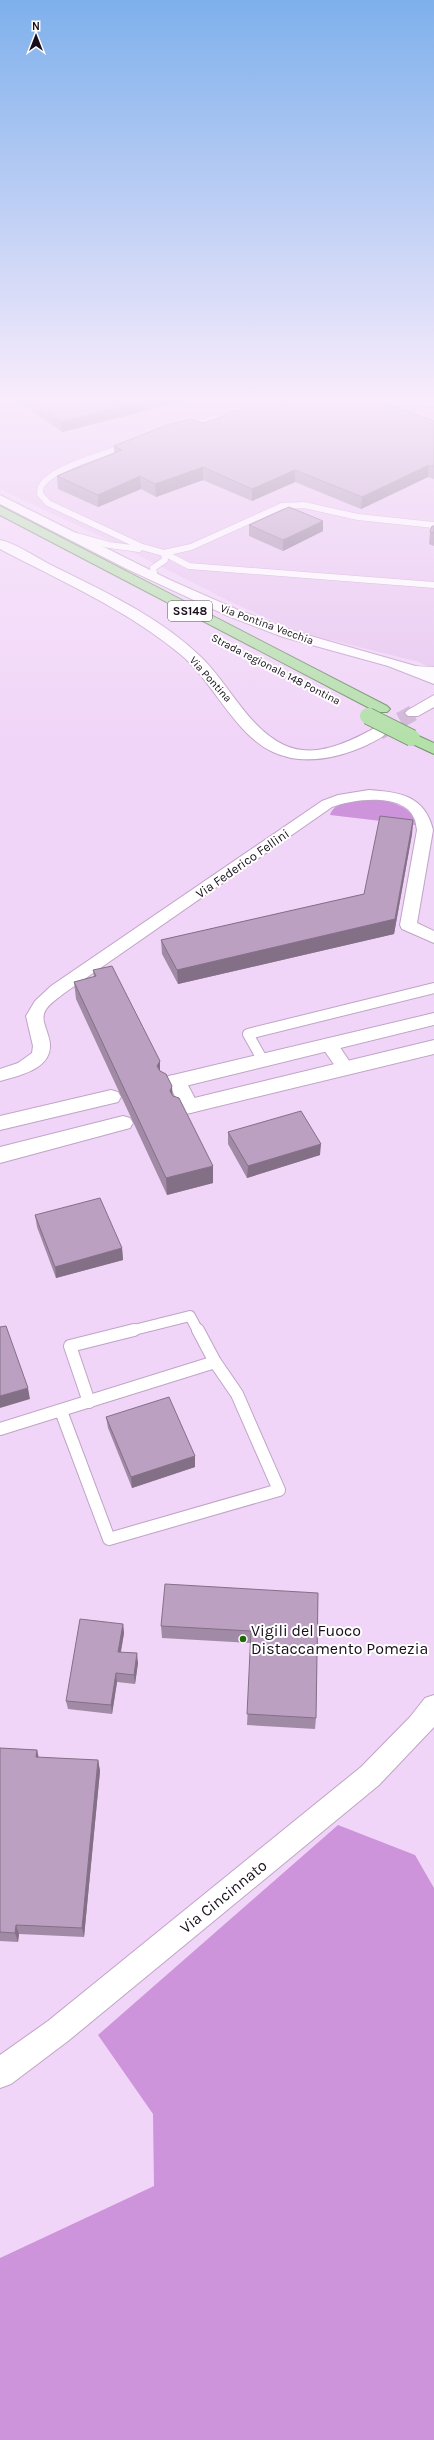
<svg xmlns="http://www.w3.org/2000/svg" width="434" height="2440" viewBox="0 0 434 2440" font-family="Karla,sans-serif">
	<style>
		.built { fill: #e8c7f0 }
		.green { fill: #ce94db }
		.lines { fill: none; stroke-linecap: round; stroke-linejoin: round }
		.tertiary-tunnel { stroke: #d0b7d7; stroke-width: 16; stroke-dasharray: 16 8; stroke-linecap: butt }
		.service-far3-casing { stroke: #bfa4c6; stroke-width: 7 }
		.service-far2-casing { stroke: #bfa4c6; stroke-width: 9 }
		.service-far1-casing { stroke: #bfa4c6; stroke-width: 12 }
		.service-casing { stroke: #bfa4c6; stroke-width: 14 }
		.minor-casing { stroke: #bfa4c6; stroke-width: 2 }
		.tertiary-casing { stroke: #bfa4c6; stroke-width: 2 }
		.trunk-casing { stroke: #71916a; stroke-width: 2 }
		.service-far3 { stroke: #fff; stroke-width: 6 }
		.service-far2 { stroke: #fff; stroke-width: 8 }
		.service-far1 { stroke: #fff; stroke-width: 10 }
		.service { stroke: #fff; stroke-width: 12 }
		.minor { fill: #fff; fill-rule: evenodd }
		.tertiary { fill: #fff; fill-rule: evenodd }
		.trunk { fill: #b4e0aa; fill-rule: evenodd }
		.trunk-bridge-casing { stroke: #71916a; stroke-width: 18; stroke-linecap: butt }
		.trunk-bridge { stroke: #b4e0aa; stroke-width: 16 }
		.wall { fill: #a18aa6 }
		.shaded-wall { fill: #837087 }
		.building { fill: #bba0c1; stroke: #837087 }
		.poi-dot { fill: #1f6905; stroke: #fff; stroke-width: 1.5 }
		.labels { text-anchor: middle; stroke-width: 4; stroke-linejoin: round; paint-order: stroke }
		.far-street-label { font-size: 11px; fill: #170e1a; stroke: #fff }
		.shield { fill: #fff; stroke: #5d565f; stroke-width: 1 }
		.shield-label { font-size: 12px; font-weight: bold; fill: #170e1a }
		.street-label { font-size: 13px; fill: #170e1a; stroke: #fff }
		.near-poi-label { font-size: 16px; fill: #170e1a; stroke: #fff; text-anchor: start }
		.near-street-label { font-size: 16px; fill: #170e1a; stroke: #fff }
	</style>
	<rect width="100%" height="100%" fill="#f1d5f8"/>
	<polygon class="built" points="0,398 434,398 434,670 419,662 295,631 231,602 110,541 0,489"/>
	<g class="green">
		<path d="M381,800C395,803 414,808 415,825L330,815C335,798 367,799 381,800Z"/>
		<polygon points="338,1825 415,1855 434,1888 434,2440 0,2440 0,2258 154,2186 153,2114 98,2035"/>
	</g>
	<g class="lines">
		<polyline class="tertiary-tunnel" points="379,732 413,713"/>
		<defs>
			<g id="service-far3">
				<polyline points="350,398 434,403"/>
				<polyline points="189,426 224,417"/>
				<path d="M126,446C107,453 52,468 42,485C40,487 40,492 40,494L48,503L142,547L164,553L189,566L434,585"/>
				<polyline points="76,536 109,545 139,549"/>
				<polyline points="164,553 191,547 282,506 304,505 358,517 434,525"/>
				<polyline points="155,578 153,568 165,560 164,553"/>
			</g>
			<polyline id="service-far2" points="415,670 434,671"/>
			<g id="service-far1">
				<polyline points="262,1059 248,1034 434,988"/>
				<polyline points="130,1331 190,1316 198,1331"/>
			</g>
			<g id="service">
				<polyline points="198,1330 215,1362"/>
				<polyline points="89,1402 70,1346 134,1330"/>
				<polyline points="0,1429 215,1362 237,1394 279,1490 109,1539 61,1411"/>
			</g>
			<g id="minor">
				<path d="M369,790C400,792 425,796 433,830L417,923L434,931V943L402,929L400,925L417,830C416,826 416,821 414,818C403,792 353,799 332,807L63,994C57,999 49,1004 45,1011C41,1020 46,1027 48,1035C59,1067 23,1075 0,1081V1069L18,1063L32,1053L33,1046L26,1016L35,1001L51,986L322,801L338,795Z"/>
				<polygon points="329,1038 335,1040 354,1068 351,1072 345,1074 339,1072 320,1044 323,1040"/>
				<polygon points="176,1075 183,1076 199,1106 197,1111 190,1113 183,1111 167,1081 169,1076"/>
				<polygon points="434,1695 434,1727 379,1785 68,2041 11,2084 0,2088 0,2055 48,2021 361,1767 410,1717 425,1698"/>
			</g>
			<g id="tertiary">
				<polygon points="0,495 170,580 238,610 293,631 419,667 434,674 434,684 388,666 283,637 228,616 127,569 0,504"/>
				<path d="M0,540C17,544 34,556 49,564C101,590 159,616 201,657C229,684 248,728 284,745C314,759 347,743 373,729L379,727L387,732C383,738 374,741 367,745C338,758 303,766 273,752C235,735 213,681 180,654C127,610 61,581 0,549Z"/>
				<polygon points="434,695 434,707 418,716 408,716 405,713 408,710"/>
				<polygon points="434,1013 434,1025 169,1090 162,1088 159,1083 162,1078 169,1076"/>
				<polygon points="434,1040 434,1054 182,1115 175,1113 172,1108 175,1103 182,1101"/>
				<polygon points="111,1090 118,1092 121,1097 118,1102 0,1130 0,1116"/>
				<polygon points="123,1116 130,1118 133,1123 130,1128 0,1163 0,1147"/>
			</g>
			<g id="trunk">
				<polygon points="0,506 387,706 390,709 387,712 377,712 0,515"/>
				<polygon points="412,733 434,743 434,754 406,741 404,738"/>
			</g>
		</defs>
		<use href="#service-far3" class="service-far3-casing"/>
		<use href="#service-far2" class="service-far2-casing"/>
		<use href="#service-far1" class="service-far1-casing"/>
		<use href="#service" class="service-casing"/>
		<use href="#minor" class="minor-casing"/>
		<use href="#tertiary" class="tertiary-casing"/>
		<use href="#trunk" class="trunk-casing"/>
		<use href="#service-far3" class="service-far3"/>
		<use href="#service-far2" class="service-far2"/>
		<use href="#service-far1" class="service-far1"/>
		<use href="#service" class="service"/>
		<use href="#minor" class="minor"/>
		<use href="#tertiary" class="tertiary"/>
		<use href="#trunk" class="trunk"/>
		<defs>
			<polyline id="trunk-bridge" points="368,716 412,738"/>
		</defs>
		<use href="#trunk-bridge" class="trunk-bridge-casing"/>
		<use href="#trunk-bridge" class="trunk-bridge"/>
	</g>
	<g class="wall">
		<polygon points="13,398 195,398 62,432"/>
		<polygon points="276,398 434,421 434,479 428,477 361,509 295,482 252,501 203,480 156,497 141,489 98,507 58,489 57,476 114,453 114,446 203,423 279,402 276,401"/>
		<polygon points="323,521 323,531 283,551 249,536 249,525"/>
		<polygon points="434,526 434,546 429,544 430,532"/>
		<polygon points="413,820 412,834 394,934 178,984 162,954 161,940 364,894"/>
		<polygon points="93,970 160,1061 160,1071 173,1096 213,1183 167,1195 76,999 74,982 94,977"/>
		<polygon points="228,1132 320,1155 247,1178 228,1144"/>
		<polygon points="35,1215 122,1248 123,1260 56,1278 37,1227"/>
		<polygon points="106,1417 195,1456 195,1467 132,1488 108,1428"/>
		<polygon points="318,1593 316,1718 315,1729 247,1725 251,1643 162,1638 161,1626"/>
		<polygon points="123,1624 124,1633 121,1652 138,1663 135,1684 117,1682 112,1714 68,1709 66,1701"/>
		<polygon points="0,1748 37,1750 39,1758 98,1760 100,1771 84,1937 19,1934 18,1942 0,1941"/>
	</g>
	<g class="shaded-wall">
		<polygon points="156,398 195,398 62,432 61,422"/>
		<polygon points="302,398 316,398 279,405 279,402"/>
		<polygon points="429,465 428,477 361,509 362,497"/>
		<polygon points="203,467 203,480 156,497 155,484"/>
		<polygon points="295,470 295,482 252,501 252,489"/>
		<polygon points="140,476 141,489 98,507 98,495"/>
		<polygon points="323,521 323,531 283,551 283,540"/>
		<polygon points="413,820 412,834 394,934 178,984 177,970 395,919"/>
		<polygon points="160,1061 160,1078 157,1066"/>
		<polygon points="172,1086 173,1103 170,1091"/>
		<polygon points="321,1144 320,1155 247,1178 248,1166"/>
		<polygon points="213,1166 213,1183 167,1195 166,1178"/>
		<polygon points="122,1248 123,1260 56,1278 55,1267"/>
		<polygon points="28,1388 30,1399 0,1408 0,1396"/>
		<polygon points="195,1456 195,1467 132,1488 131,1477"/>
		<polygon points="123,1624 124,1633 119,1661 118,1652"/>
		<polygon points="137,1653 138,1663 135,1684 134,1675"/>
		<polygon points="116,1673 117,1682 112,1714 111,1705"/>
		<polygon points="37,1750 39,1761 36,1757"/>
		<polygon points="98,1760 100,1771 84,1937 82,1928"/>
		<polygon points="16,1925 19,1934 18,1942 15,1933"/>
	</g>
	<g class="building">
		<polygon points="26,398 156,398 61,422"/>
		<polygon points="277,398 302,398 294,400 279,402 282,401"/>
		<polygon points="307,398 371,398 434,421 434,467 429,465 362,497 295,470 252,489 203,467 155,484 140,476 98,495 57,476 122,450 114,446 167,425 191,419 203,423 249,406 297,400"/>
		<polygon points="289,507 323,521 283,540 249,525"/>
		<polygon points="432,526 434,526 434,533 430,532"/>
		<polygon points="380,816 413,820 395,919 177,970 161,940 364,894"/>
		<polygon points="112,966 160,1061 157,1066 160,1071 166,1074 172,1086 170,1091 173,1096 179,1098 213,1166 166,1178 74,982 96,976 93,970"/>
		<polygon points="301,1111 321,1144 248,1166 228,1132"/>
		<polygon points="100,1198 122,1248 55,1267 35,1215"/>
		<polygon points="6,1326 28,1388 0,1396 0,1327"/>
		<polygon points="169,1397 195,1456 131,1477 106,1417"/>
		<polygon points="165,1584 318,1593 316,1718 247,1714 251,1631 161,1626"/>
		<polygon points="80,1619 123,1624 118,1652 137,1653 134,1675 116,1673 111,1705 66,1701"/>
		<polygon points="0,1748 37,1750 36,1757 98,1760 82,1928 16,1925 15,1933 0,1932"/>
	</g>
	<linearGradient id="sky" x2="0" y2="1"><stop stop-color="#7eb0ec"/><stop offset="0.54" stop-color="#f9ecfc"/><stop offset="1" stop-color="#f9ecfc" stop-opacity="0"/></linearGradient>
	<rect width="434" height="739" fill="url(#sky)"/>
	<circle class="poi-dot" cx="243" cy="1639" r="4"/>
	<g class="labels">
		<g class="far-street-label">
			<text transform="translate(267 624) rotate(20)" y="4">Via Pontina Vecchia</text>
			<text transform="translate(276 669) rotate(27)" y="4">Strada regionale 148 Pontina</text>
			<text transform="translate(211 679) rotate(48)" y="4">Via Pontina</text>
		</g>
		<rect class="shield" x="168" y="601" width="44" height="20" rx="3"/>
		<g class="shield-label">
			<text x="190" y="615">SS148</text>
		</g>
		<g class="street-label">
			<text transform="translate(242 863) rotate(-35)" y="5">Via Federico Fellini</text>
		</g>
		<g class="near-poi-label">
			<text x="251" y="1636">Vigili del Fuoco<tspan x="251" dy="18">Distaccamento Pomezia</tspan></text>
		</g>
		<g class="near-street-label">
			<text transform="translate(223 1896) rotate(-39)" y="6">Via Cincinnato</text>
		</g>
	</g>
	<g transform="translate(36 36)" stroke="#ffffff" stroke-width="3" paint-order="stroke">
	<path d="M0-3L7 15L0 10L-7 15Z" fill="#170e1a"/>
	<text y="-6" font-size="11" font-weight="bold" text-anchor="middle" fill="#170e1a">N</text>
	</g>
</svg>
